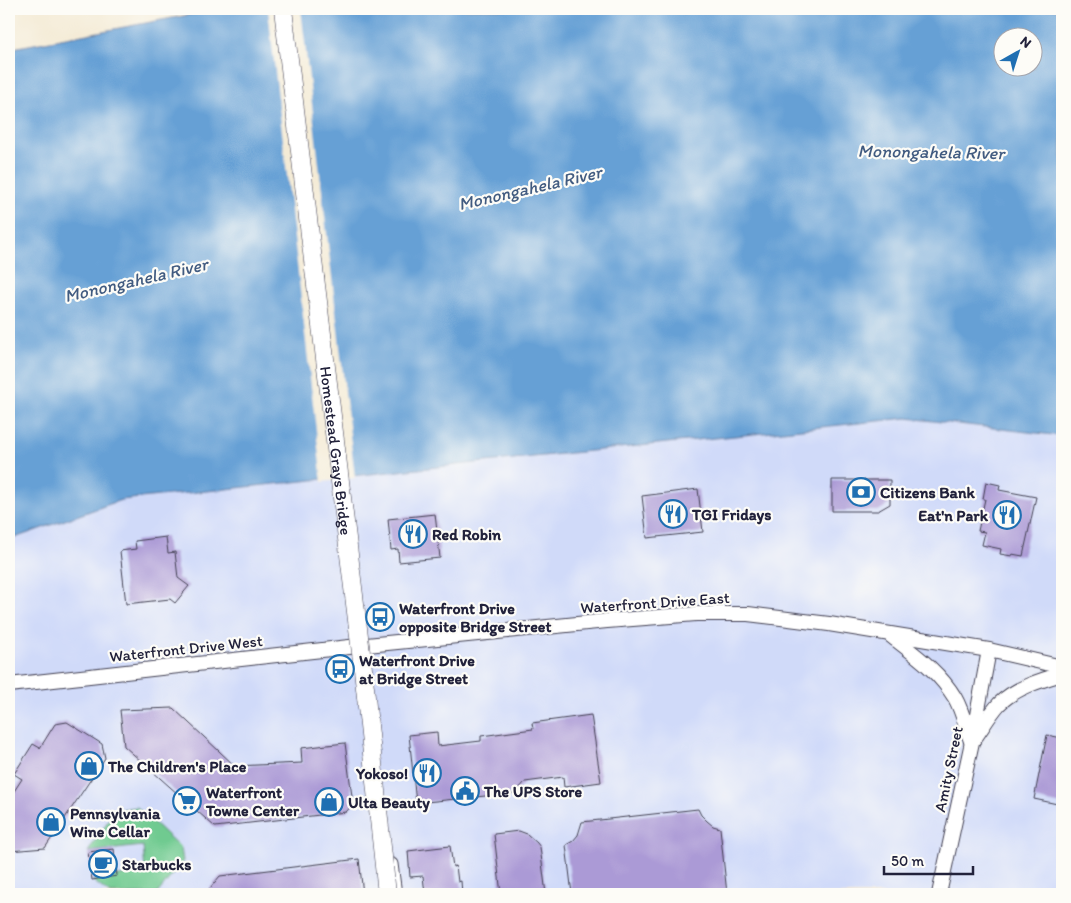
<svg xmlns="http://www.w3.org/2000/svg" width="1071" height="903" viewBox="0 0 1071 903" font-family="Itim,sans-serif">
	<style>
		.built { fill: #d0daf9 }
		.green { fill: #70ca90; stroke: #497666 }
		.water { fill: #66a0d5; stroke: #446188; fill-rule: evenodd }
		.pier { fill: #f4ebd6 }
		.building { fill: #ab9ad6 }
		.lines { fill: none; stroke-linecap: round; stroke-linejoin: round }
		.minor-casing { stroke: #424052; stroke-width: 13 }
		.tertiary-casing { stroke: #424052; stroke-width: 16 }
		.primary-casing { stroke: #424052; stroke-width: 19 }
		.minor { stroke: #fff; stroke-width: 11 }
		.tertiary { stroke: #fff; stroke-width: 14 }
		.primary { stroke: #fff; stroke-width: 18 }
		.primary-bridge-casing { stroke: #424052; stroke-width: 19; stroke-linecap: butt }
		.primary-bridge { stroke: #fff; stroke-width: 18 }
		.labels { text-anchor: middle; stroke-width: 4.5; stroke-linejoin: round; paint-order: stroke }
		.street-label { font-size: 16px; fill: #22223b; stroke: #fdfcf7 }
		.poi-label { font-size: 16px; font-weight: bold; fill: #22223b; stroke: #fdfcf7; text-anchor: start }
		.water-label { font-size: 18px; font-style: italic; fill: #415b80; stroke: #fdfcf7 }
	</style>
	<rect width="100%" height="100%" fill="#fdfcf7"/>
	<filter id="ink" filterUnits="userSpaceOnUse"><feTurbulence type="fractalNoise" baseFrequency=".02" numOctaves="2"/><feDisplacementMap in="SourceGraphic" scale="10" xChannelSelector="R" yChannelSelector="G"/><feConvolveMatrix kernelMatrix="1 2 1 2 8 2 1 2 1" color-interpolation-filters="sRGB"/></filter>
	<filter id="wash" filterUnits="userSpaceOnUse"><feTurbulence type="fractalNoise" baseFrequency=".0096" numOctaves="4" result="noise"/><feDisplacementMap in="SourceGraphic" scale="20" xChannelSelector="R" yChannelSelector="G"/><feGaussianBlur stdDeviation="1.12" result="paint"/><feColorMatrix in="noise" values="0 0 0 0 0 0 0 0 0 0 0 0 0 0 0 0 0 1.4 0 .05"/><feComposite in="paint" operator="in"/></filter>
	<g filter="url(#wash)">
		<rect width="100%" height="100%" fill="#f4ebd6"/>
		<polygon class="built" points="907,418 1062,436 1062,894 9,894 9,540 121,500"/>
		<polygon class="green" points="137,807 181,848 183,861 157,894 110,894 92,880 145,872 143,846 88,852 115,810"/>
		<path class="water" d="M220,9H1062V436L907,418L121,500L9,540V50L18,47ZM1004,38H1034V68H1004Z"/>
		<polygon class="pier" points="268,9 301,9 355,478 322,482"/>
		<g id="blocks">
			<g class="building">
				<polygon points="832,480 890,480 890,504 878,511 832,511"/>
				<polygon points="986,482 1000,485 999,490 1036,497 1023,556 1012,554 1012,556 1000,554 1001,549 982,545 985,532 978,531 985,499 983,499"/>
				<polygon points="698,489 703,532 647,538 642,496"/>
				<polygon points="435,514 440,558 399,562 398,549 391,550 388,519"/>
				<polygon points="166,537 168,553 175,552 178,578 189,586 175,603 170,599 126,604 120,551 136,549 135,541"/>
				<polygon points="173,708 235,766 302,763 301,748 345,743 353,804 346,812 215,827 124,746 120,710"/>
				<polygon points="591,715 601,782 564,787 563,777 525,782 515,793 416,803 409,735 437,732 438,746 481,741 481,736 533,729 532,723"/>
				<polygon points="67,722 102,744 105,758 45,848 9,851 9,799 22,779 14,774 33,744 40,748 55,724"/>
				<polygon points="1047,735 1062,738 1062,805 1034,799"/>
				<polygon points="698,809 701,815 707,821 713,826 720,828 727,894 572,894 566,845 573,841 578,835 582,822"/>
				<polygon points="519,831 527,834 537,843 540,847 546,894 501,894 494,834"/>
				<polygon points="450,846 453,867 456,866 458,882 461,881 462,894 425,894 423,876 410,877 408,851"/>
				<polygon points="114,849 117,876 92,880 88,852"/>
				<polygon points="359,859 363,894 205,894 220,876"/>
			</g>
		</g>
	</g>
	<g filter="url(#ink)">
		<use href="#blocks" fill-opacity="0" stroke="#424052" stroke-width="1"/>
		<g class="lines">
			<defs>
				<polyline id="minor" points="392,864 396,894"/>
				<g id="tertiary">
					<path d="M891,636C914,654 939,671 955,698C962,710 966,727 971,741"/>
					<polyline points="9,685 367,645 607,621 696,614 748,614 829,624 989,650 1062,667"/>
					<path d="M974,739C982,728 990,714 999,704C1015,688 1041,680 1062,674"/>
					<polyline points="939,894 972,742 989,650"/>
				</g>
				<polyline id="primary" points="283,9 315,277"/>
			</defs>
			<use href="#minor" class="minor-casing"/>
			<use href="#tertiary" class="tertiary-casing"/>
			<use href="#primary" class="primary-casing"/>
			<use href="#minor" class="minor"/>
			<use href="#tertiary" class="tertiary"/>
			<use href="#primary" class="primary"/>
			<defs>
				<g id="primary-bridge">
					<path id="s1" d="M315,277L363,669L387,894"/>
				</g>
			</defs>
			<use href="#primary-bridge" class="primary-bridge-casing"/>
			<use href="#primary-bridge" class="primary-bridge"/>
		</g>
	</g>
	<defs>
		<symbol id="bank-ring" viewBox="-11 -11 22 22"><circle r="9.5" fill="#fdfcf7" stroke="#1f6fb2" stroke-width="1.5"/><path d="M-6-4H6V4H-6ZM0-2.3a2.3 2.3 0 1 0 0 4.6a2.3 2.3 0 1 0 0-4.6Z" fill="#1f6fb2"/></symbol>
		<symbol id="restaurant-ring" viewBox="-11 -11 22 22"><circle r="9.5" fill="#fdfcf7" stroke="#1f6fb2" stroke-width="1.5"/><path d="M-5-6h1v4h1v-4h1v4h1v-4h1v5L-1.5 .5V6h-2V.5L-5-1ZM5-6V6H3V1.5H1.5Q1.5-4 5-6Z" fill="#1f6fb2"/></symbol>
		<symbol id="bus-ring" viewBox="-11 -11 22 22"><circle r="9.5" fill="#fdfcf7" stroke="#1f6fb2" stroke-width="1.5"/><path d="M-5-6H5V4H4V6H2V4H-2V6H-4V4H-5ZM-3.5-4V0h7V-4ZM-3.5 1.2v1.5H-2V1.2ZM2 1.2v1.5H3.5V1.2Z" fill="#1f6fb2"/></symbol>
		<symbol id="shop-ring" viewBox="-11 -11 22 22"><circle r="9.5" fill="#fdfcf7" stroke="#1f6fb2" stroke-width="1.5"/><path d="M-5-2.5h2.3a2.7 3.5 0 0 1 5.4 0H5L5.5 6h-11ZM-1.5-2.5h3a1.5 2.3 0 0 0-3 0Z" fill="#1f6fb2"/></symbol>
		<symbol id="civic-ring" viewBox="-11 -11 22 22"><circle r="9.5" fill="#fdfcf7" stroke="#1f6fb2" stroke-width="1.5"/><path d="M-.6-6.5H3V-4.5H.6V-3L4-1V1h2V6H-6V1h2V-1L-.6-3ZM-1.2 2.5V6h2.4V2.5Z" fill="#1f6fb2"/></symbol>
		<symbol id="supermarket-ring" viewBox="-11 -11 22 22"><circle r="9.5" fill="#fdfcf7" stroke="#1f6fb2" stroke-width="1.5"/><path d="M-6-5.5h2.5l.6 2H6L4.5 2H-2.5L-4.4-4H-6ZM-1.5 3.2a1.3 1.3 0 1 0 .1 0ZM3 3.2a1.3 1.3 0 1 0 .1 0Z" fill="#1f6fb2"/></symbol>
		<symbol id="cafe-ring" viewBox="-11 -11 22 22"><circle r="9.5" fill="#fdfcf7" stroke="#1f6fb2" stroke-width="1.5"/><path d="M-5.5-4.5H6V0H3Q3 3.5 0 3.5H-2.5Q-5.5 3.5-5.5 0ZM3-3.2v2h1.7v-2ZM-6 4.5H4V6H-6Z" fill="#1f6fb2"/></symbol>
	</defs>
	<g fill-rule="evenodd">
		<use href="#bank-ring" x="845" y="476" width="32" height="32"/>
		<use href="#restaurant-ring" x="657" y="498" width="32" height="32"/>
		<use href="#restaurant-ring" x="991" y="499" width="32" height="32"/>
		<use href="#restaurant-ring" x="397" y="518" width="32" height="32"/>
		<use href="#bus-ring" x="364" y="601" width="32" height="32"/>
		<use href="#bus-ring" x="324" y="653" width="32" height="32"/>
		<use href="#shop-ring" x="73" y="750" width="32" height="32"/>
		<use href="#restaurant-ring" x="411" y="757" width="32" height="32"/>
		<use href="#civic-ring" x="449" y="775" width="32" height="32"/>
		<use href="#supermarket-ring" x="171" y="785" width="32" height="32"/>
		<use href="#shop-ring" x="313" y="786" width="32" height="32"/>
		<use href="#shop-ring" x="35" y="806" width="32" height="32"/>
		<use href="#cafe-ring" x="87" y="848" width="32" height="32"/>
	</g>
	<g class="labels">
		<g class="street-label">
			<text dy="6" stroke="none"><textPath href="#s1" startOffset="175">Homestead Grays Bridge</textPath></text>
			<text transform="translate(655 602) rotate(-4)" y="6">Waterfront Drive East</text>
			<text transform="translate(186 648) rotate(-6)" y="6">Waterfront Drive West</text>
			<text transform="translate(948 769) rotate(-78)" y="6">Amity Street</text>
		</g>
		<g class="poi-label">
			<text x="880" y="498">Citizens Bank</text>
			<text x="692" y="520">TGI Fridays</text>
			<text x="988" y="521" text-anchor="end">Eat'n Park</text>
			<text x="432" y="540">Red Robin</text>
			<text x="399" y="614">Waterfront Drive<tspan x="399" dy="18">opposite Bridge Street</tspan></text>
			<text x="359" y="666">Waterfront Drive<tspan x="359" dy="18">at Bridge Street</tspan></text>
			<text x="108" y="772">The Children's Place</text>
			<text x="408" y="779" text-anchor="end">Yokoso!</text>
			<text x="484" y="797">The UPS Store</text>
			<text x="206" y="798">Waterfront<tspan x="206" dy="18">Towne Center</tspan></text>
			<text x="348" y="808">Ulta Beauty</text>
			<text x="70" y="819">Pennsylvania<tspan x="70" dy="18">Wine Cellar</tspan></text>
			<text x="122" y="870">Starbucks</text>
		</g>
		<g class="water-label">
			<text transform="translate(931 152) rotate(1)" y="6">Monongahela River</text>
			<text transform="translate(530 188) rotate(-13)" y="6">Monongahela River</text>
			<text transform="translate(136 280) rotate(-13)" y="6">Monongahela River</text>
		</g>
	</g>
	<rect width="1071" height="903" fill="none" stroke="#fdfcf7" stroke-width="30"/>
	<g transform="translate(1018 52) rotate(39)"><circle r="24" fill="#fdfcf7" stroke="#a5a5ac"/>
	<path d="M0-4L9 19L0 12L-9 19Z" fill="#1f6fb2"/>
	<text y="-8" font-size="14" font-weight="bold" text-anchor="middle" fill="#22223b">N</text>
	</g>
	<path d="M884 866v8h89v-8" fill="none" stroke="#22223b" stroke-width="2.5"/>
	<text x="891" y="866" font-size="15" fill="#22223b" stroke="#fdfcf7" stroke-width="4" paint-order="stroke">50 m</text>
</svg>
